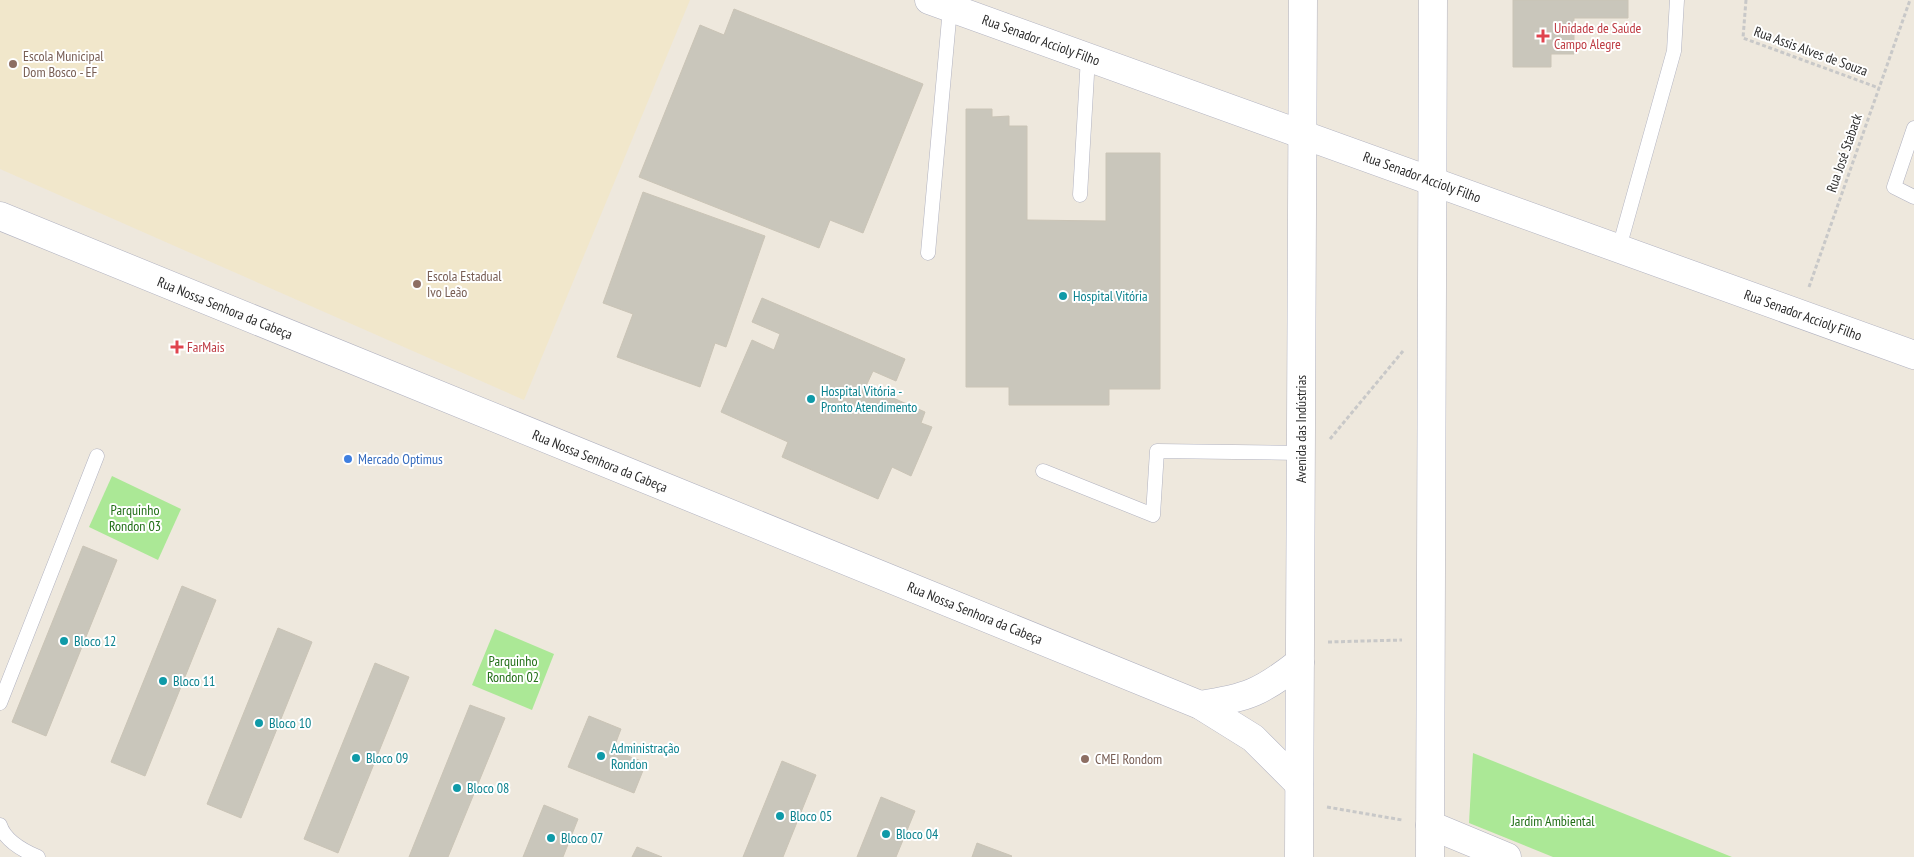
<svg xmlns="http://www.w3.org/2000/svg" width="1914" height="857" viewBox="0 0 1914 857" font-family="'PT Sans Narrow',sans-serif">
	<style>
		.education { fill: #f1e7cb }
		.green { fill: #abe896 }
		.building { fill: #c9c6bb; stroke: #cac4b6 }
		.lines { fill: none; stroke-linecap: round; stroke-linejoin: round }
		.lane-casing { stroke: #b1b2c0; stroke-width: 15 }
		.street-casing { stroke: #b1b2c0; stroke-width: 29 }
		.secondary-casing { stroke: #b1b2c0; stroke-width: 29 }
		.path { stroke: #c8c8c8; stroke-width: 3; stroke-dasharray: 4 2.5; stroke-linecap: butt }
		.lane { stroke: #fff; stroke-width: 14 }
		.street { stroke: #fff; stroke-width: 28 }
		.secondary { stroke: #fff; stroke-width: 28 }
		.health-dot { fill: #e0444e; stroke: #fff; stroke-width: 2 }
		.education-dot { fill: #8d6e63; stroke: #fff; stroke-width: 2 }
		.culture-dot { fill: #0f9aa8; stroke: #fff; stroke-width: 2 }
		.shop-dot { fill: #3f7fe0; stroke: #fff; stroke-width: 2 }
		.labels { text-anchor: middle; stroke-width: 4; stroke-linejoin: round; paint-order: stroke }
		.health-label { font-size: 14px; fill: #be3a42; stroke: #fff; text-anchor: start }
		.street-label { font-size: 14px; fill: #2b2b2b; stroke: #fff }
		.education-label { font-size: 14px; fill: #785e54; stroke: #fff; text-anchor: start }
		.culture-label { font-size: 14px; fill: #0d838f; stroke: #fff; text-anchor: start }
		.shop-label { font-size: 14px; fill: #366cbe; stroke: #fff; text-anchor: start }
		.park-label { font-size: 14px; fill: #216e16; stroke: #fff }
	</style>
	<rect width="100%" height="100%" fill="#eee8dd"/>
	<polygon class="education" points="0,0 690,0 524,400 0,169"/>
	<g class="green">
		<polygon points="112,476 181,509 158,560 89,527"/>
		<polygon points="495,629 554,654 532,710 472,685"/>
		<polygon points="1473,753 1732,857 1553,857 1469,823"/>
	</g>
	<g class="building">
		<polygon points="1513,0 1628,0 1628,18 1574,18 1574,54 1551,54 1551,67 1513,67"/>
		<polygon points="734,9 923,84 863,233 830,220 819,248 639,177 700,25 724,35"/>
		<polygon points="966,109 992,109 992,117 1009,116 1009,126 1027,126 1027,220 1106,221 1106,153 1160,153 1160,389 1109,389 1109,405 1009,405 1009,387 966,387"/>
		<polygon points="643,192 765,236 726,347 715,343 700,387 617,357 633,314 603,303"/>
		<polygon points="762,298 905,359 896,381 873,371 866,386 925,412 921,423 932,427 911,476 892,467 878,499 782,457 788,442 721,412 752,340 774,350 780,334 752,322"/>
		<polygon points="83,546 117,560 46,736 12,722"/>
		<polygon points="182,586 216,600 145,776 111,762"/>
		<polygon points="278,628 312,642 241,818 207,804"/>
		<polygon points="375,663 409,677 338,853 304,839"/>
		<polygon points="470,705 505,718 448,857 409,857"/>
		<polygon points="589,716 621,729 613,750 646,763 634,793 568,767"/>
		<polygon points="782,761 816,775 783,857 743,857"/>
		<polygon points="881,797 915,811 896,857 857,857"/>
		<polygon points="544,805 578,819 563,857 523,857"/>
		<polygon points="977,843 1012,856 1011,857 972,857"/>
		<polygon points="637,847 662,857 632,857"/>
	</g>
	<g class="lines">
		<defs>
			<g id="lane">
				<polyline points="1914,128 1894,187 1914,197"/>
				<polyline points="1080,195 1088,57"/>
				<polyline points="1619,248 1674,51 1677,0"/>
				<polyline points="928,253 950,8"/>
				<polyline points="1043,471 1153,515 1157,451 1300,453"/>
				<polyline points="0,703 97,456"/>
				<path d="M0,825C5,841 24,851 38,857"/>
			</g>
			<g id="street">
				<polyline points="0,216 1200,705 1253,738 1299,784"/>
				<path d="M1200,705C1247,698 1262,692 1300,662"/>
				<polyline points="1430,825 1507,857"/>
			</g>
			<g id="secondary">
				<polyline points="929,0 1914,355"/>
				<polyline points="1299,857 1303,0"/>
				<polyline points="1430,857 1433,0"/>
			</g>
		</defs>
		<use href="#lane" class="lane-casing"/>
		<use href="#street" class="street-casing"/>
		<use href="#secondary" class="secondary-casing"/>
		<g class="path">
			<polyline points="1746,0 1743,38 1879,88"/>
			<polyline points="1809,287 1910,0"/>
			<polyline points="1330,439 1403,351"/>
			<polyline points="1328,642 1402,640"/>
			<polyline points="1327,807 1402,820"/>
		</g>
		<use href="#lane" class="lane"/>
		<use href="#street" class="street"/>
		<use href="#secondary" class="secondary"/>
	</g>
	<g class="health-dot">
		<path d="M1540.5 28.5h5v5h5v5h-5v5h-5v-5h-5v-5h5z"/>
		<path d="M174.5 339.5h5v5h5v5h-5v5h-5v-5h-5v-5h5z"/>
	</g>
	<g class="education-dot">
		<circle cx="13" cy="64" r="5"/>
		<circle cx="417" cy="284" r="5"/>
		<circle cx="1085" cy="759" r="5"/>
	</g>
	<g class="culture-dot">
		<circle cx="1063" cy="296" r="5"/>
		<circle cx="811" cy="399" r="5"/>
		<circle cx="64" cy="641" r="5"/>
		<circle cx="163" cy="681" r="5"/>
		<circle cx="259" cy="723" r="5"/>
		<circle cx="601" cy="756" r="5"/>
		<circle cx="356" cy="758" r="5"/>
		<circle cx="457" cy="788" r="5"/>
		<circle cx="780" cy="816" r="5"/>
		<circle cx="886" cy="834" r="5"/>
		<circle cx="551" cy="838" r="5"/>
	</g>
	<circle class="shop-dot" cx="348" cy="459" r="5"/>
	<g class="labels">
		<g class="health-label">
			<text x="1554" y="33">Unidade de Saúde<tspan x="1554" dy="16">Campo Alegre</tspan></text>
			<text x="187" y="352">FarMais</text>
		</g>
		<g class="street-label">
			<text transform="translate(1041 40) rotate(20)" y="5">Rua Senador Accioly Filho</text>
			<text transform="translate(1811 51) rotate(20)" y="5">Rua Assis Alves de Souza</text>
			<text transform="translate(1844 153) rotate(-71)" y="5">Rua José Staback</text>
			<text transform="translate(1422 177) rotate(20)" y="5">Rua Senador Accioly Filho</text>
			<text transform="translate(225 308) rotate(22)" y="5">Rua Nossa Senhora da Cabeça</text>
			<text transform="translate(1803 315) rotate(20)" y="5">Rua Senador Accioly Filho</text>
			<text transform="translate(1301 429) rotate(-90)" y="5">Avenida das Indústrias</text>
			<text transform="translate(600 461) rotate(22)" y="5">Rua Nossa Senhora da Cabeça</text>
			<text transform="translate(975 613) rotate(22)" y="5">Rua Nossa Senhora da Cabeça</text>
		</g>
		<g class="education-label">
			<text x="23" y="61">Escola Municipal<tspan x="23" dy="16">Dom Bosco - EF</tspan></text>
			<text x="427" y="281">Escola Estadual<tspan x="427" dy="16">Ivo Leão</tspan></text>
			<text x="1095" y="764">CMEI Rondom</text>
		</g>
		<g class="culture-label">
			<text x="1073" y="301">Hospital Vitória</text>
			<text x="821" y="396">Hospital Vitória -<tspan x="821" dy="16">Pronto Atendimento</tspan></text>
			<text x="74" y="646">Bloco 12</text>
			<text x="173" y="686">Bloco 11</text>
			<text x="269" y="728">Bloco 10</text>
			<text x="611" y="753">Administração<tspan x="611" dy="16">Rondon</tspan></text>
			<text x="366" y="763">Bloco 09</text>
			<text x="467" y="793">Bloco 08</text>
			<text x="790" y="821">Bloco 05</text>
			<text x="896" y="839">Bloco 04</text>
			<text x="561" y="843">Bloco 07</text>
		</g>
		<g class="shop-label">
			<text x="358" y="464">Mercado Optimus</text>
		</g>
		<g class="park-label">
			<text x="135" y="515">Parquinho<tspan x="135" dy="16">Rondon 03</tspan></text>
			<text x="513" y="666">Parquinho<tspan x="513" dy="16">Rondon 02</tspan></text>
			<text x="1553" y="826">Jardim Ambiental</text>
		</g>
	</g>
</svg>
